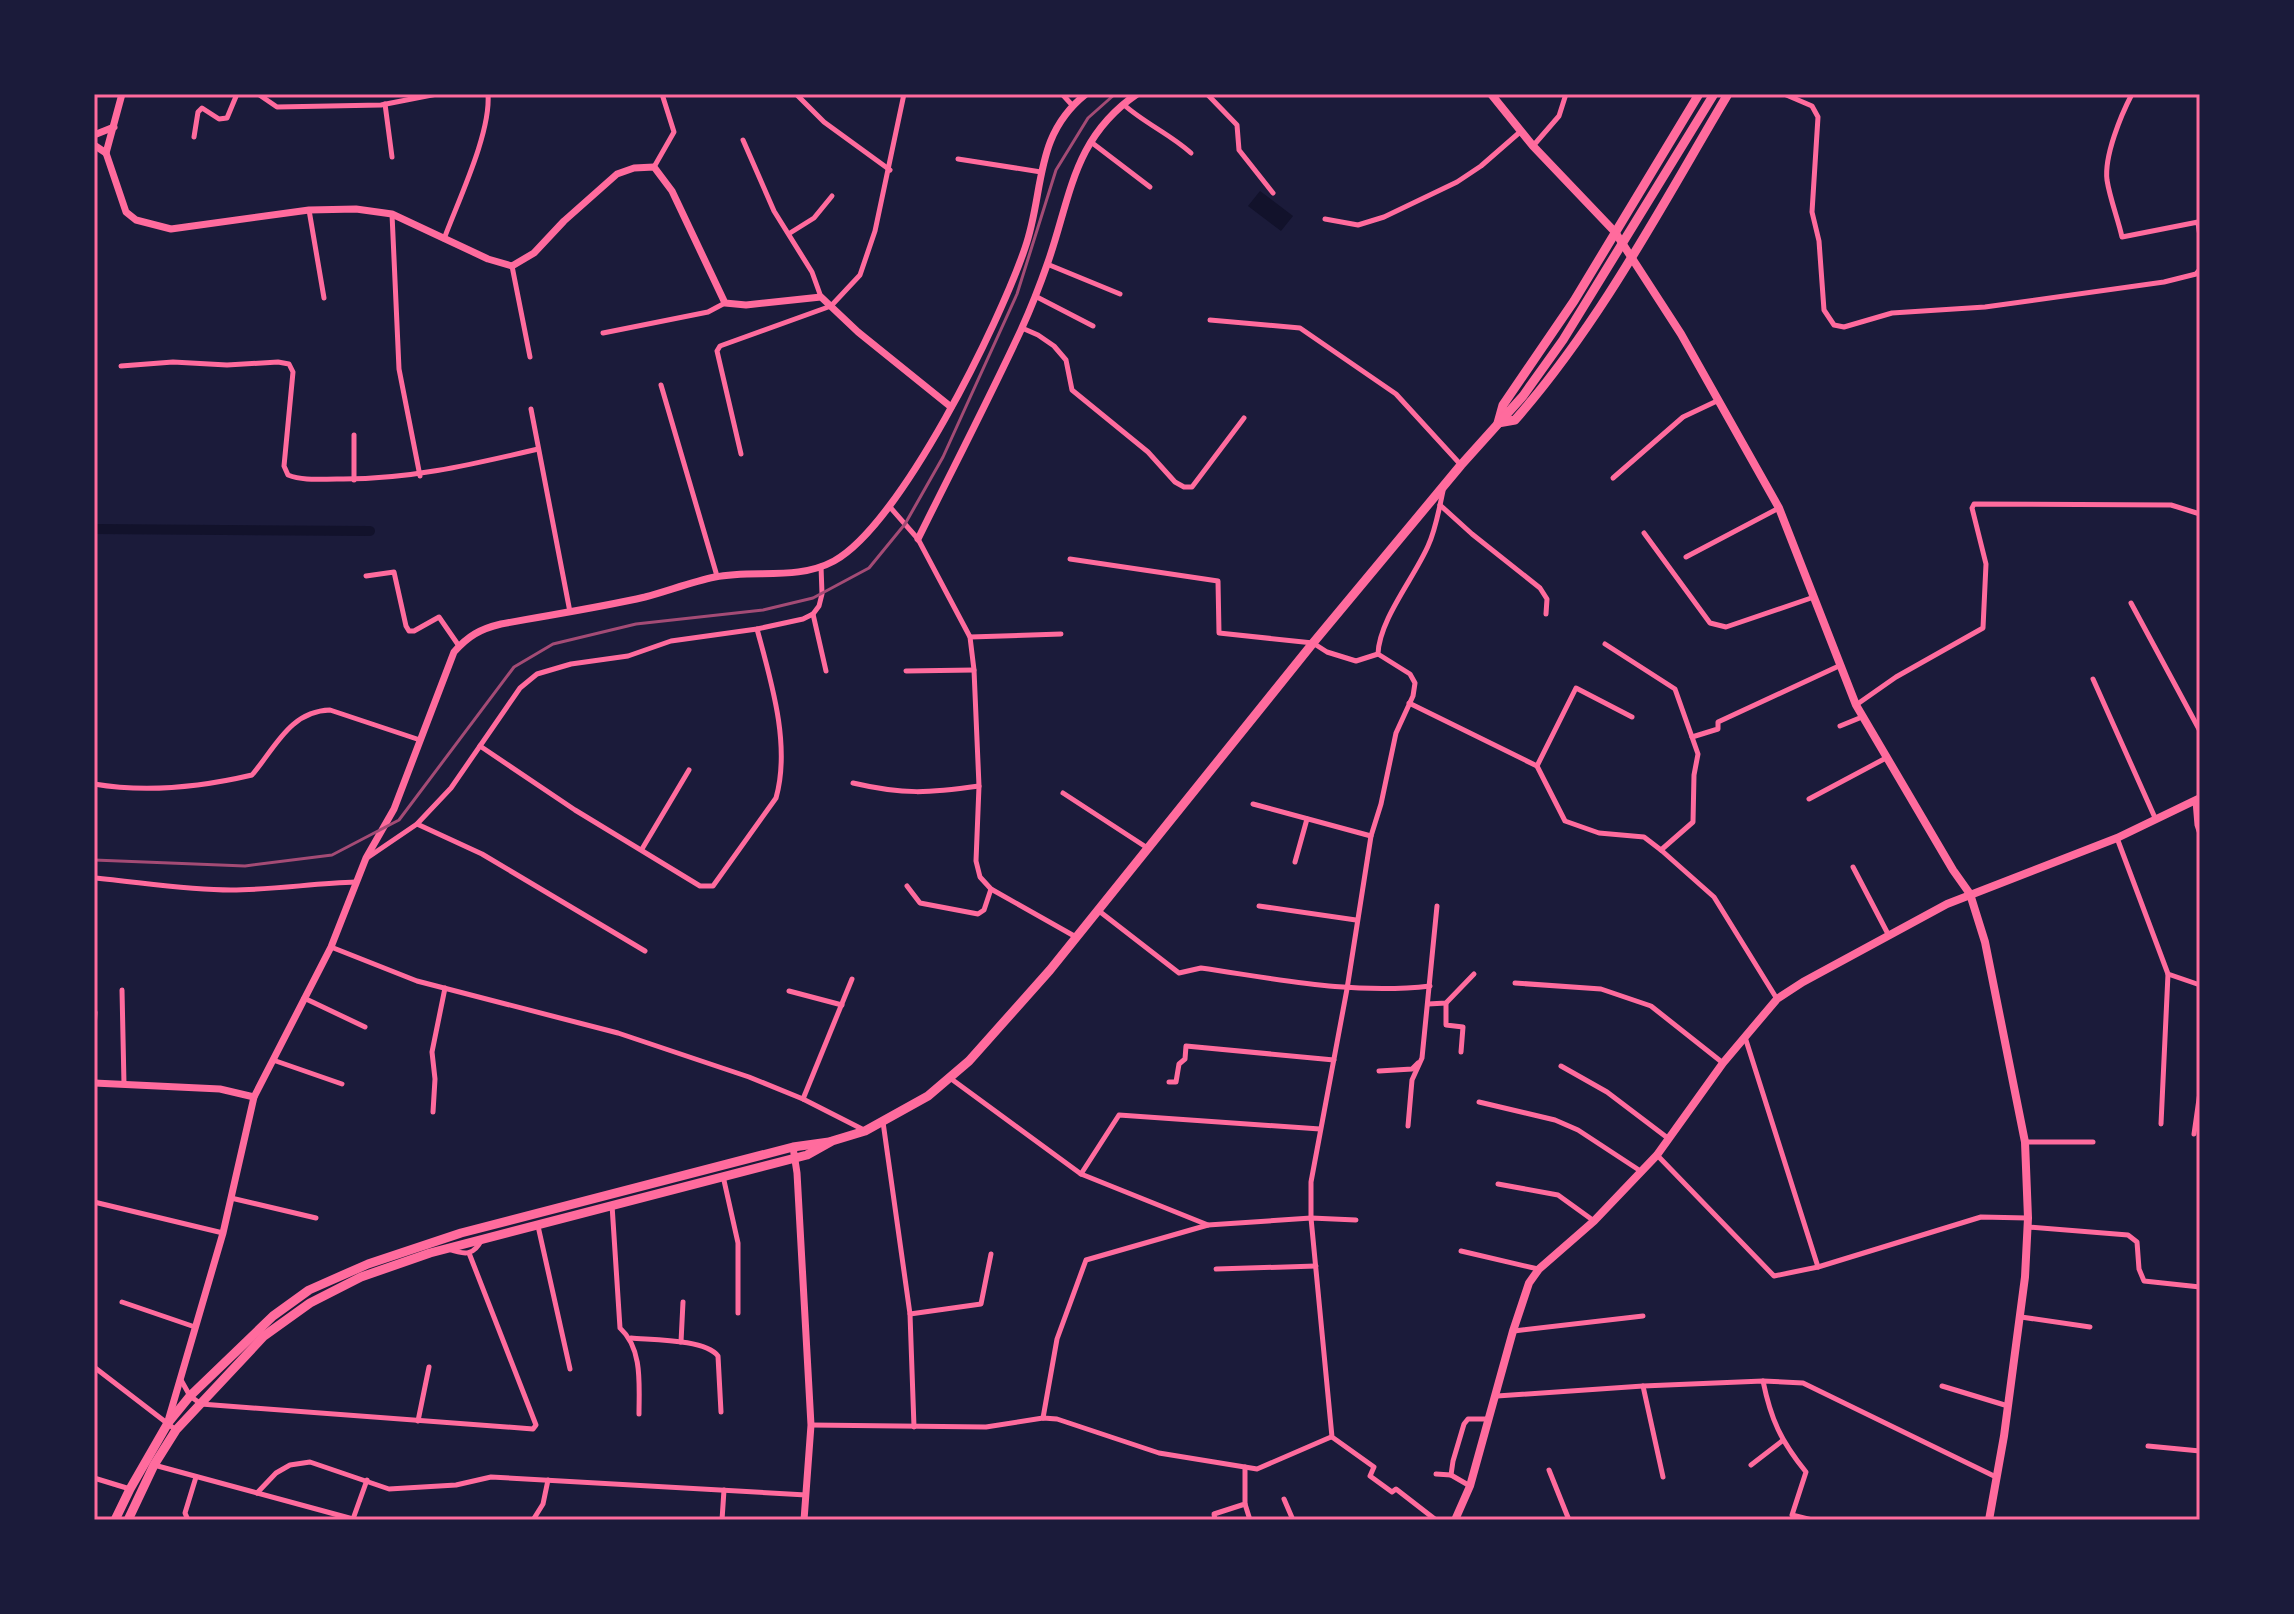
<svg xmlns="http://www.w3.org/2000/svg" width="2294" height="1614" viewBox="0 0 2294 1614" font-family="'Space Grotesk',sans-serif">
	<style>
		.water { fill: #12122b }
		.lines { fill: none; stroke-linecap: round; stroke-linejoin: round }
		.canal { stroke: #12122b; stroke-width: 10 }
		.minor { stroke: #ff6b9d; stroke-width: 5 }
		.tertiary { stroke: #ff6b9d; stroke-width: 7 }
		.secondary { stroke: #ff6b9d; stroke-width: 7 }
		.primary { stroke: #ff6b9d; stroke-width: 8 }
		.trunk { stroke: #ff6b9d; stroke-width: 9 }
		.rail { stroke: #a44b75; stroke-width: 3 }
		.neatline { fill: none; stroke: #ff6b9d; stroke-width: 3 }
	</style>
	<rect width="100%" height="100%" fill="#1b1b3a"/>
	<polygon class="water" points="1260,191 1293,216 1281,231 1248,206"/>
	<g class="lines">
		<polyline class="canal" points="94,529 370,531"/>
		<g class="minor">
			<polyline points="258,94 277,107 381,105 437,94"/>
			<polyline points="796,94 824,122 890,170"/>
			<polyline points="1062,94 1072,105"/>
			<polyline points="1207,94 1237,125 1239,150 1273,193"/>
			<polyline points="1784,94 1812,106 1818,117 1812,212 1819,241 1824,310 1834,325 1844,327 1892,313 1985,307 2164,282 2196,274 2200,269"/>
			<path d="M2132,94C2121,115 2104,156 2107,180C2110,199 2118,219 2122,237L2198,222L2200,237"/>
			<polyline points="385,104 392,157"/>
			<path d="M1123,104C1144,123 1170,134 1191,153"/>
			<polyline points="194,137 198,112 202,108 219,119 227,118 237,94"/>
			<polyline points="743,140 774,211 812,272 821,297"/>
			<polyline points="1091,142 1150,187"/>
			<polyline points="1533,146 1559,116 1566,94"/>
			<polyline points="958,159 1041,172"/>
			<polyline points="654,167 674,132 662,94"/>
			<polyline points="309,210 324,298"/>
			<polyline points="392,214 399,369 420,476"/>
			<polyline points="1325,219 1358,225 1384,217 1457,182 1481,166 1520,132"/>
			<polyline points="790,233 814,218 832,196"/>
			<path d="M444,239C458,201 491,133 488,94"/>
			<polyline points="1047,264 1120,294"/>
			<polyline points="512,266 530,357"/>
			<polyline points="1035,296 1093,326"/>
			<polyline points="1210,320 1300,328 1396,394 1461,465"/>
			<polyline points="1022,328 1038,335 1054,346 1066,360 1072,390 1148,452 1175,482 1184,487 1192,487 1244,418"/>
			<polyline points="603,333 708,312 725,303"/>
			<path d="M121,366L173,362L227,365L278,362L289,364L293,372L284,466L288,475C303,481 320,479 337,479C407,480 470,465 538,449"/>
			<polyline points="661,385 717,576"/>
			<polyline points="531,409 570,612"/>
			<polyline points="741,454 717,351 720,346 831,306 860,275 875,231 904,94"/>
			<polyline points="1613,478 1683,417 1719,400"/>
			<polyline points="354,480 354,435"/>
			<polyline points="1440,505 1472,534 1540,588 1547,599 1546,614"/>
			<polyline points="890,507 918,539 970,637 974,670 979,786 976,861 980,877 991,889 1076,937"/>
			<polyline points="1644,533 1710,623 1726,627 1814,597"/>
			<polyline points="1686,557 1779,508"/>
			<polyline points="1070,559 1218,581 1219,633 1313,643 1327,652 1356,661 1378,654"/>
			<polyline points="366,576 394,572 406,626 409,631 414,631 439,617 459,646"/>
			<polyline points="2131,603 2200,731"/>
			<polyline points="813,614 826,671"/>
			<polyline points="970,637 1061,634"/>
			<polyline points="1605,644 1675,689 1698,754 1694,775 1693,822 1661,850"/>
			<polyline points="906,671 974,670"/>
			<polyline points="2093,679 2156,820"/>
			<polyline points="1409,703 1537,766 1565,821 1599,833 1644,837 1661,850 1714,897 1777,999"/>
			<polyline points="1856,705 1896,677 1983,628 1986,564 1972,508 1974,504 2171,505 2200,514"/>
			<polyline points="1840,726 1862,717"/>
			<polyline points="1692,737 1718,729 1718,722 1841,665"/>
			<path d="M480,746L575,810L700,886H713L776,798C791,745 771,681 757,629"/>
			<polyline points="1537,766 1576,688 1632,717"/>
			<path d="M853,783C904,795 929,793 979,786"/>
			<path d="M94,784C147,793 201,787 252,775C275,748 290,711 330,710L420,740"/>
			<polyline points="1063,793 1149,849"/>
			<polyline points="1809,799 1886,758"/>
			<polyline points="2195,801 2197,825 2200,834"/>
			<polyline points="1253,804 1371,836"/>
			<polyline points="417,824 482,854 645,951"/>
			<polyline points="2117,838 2168,974 2200,985"/>
			<polyline points="642,849 689,770"/>
			<polyline points="367,858 417,824 451,788 520,688 537,674 571,664 628,656 671,641 757,629 803,619 813,614 819,606 822,594 821,566"/>
			<polyline points="1295,862 1307,819"/>
			<polyline points="1853,867 1888,934"/>
			<path d="M94,878C139,882 186,890 231,890C274,890 315,883 356,882"/>
			<polyline points="907,886 920,903 978,914 984,910 991,889"/>
			<polyline points="1259,906 1356,920"/>
			<path d="M1099,911L1179,973L1201,968C1278,979 1352,995 1430,986"/>
			<polyline points="331,947 417,981 618,1033 749,1077 803,1099 864,1130"/>
			<polyline points="1515,983 1601,989 1651,1006 1723,1063"/>
			<polyline points="122,990 124,1084"/>
			<polyline points="789,991 842,1005"/>
			<polyline points="304,998 365,1027"/>
			<polyline points="1446,1003 1446,1025 1463,1027 1461,1052"/>
			<polyline points="1428,1004 1446,1003 1474,974"/>
			<polyline points="94,1030 95,1012"/>
			<polyline points="1745,1037 1818,1267"/>
			<polyline points="273,1060 342,1084"/>
			<polyline points="1561,1066 1607,1092 1669,1139"/>
			<polyline points="1379,1071 1412,1069 1418,1063"/>
			<polyline points="950,1078 1081,1174 1208,1225 1086,1260 1057,1339 1043,1418"/>
			<polyline points="1169,1082 1176,1082 1179,1064 1185,1059 1186,1046 1334,1060"/>
			<polyline points="803,1099 852,979"/>
			<polyline points="1479,1102 1555,1120 1578,1130 1642,1172"/>
			<polyline points="433,1112 435,1079 432,1052 445,988"/>
			<polyline points="883,1122 910,1314 914,1427"/>
			<polyline points="2161,1124 2168,974"/>
			<polyline points="1408,1126 1412,1080 1422,1058 1437,906"/>
			<polyline points="2194,1134 2200,1092"/>
			<polyline points="2025,1142 2093,1142"/>
			<polyline points="1657,1155 1774,1276 1818,1267 1981,1217 2027,1218"/>
			<polyline points="1081,1174 1119,1115 1320,1129"/>
			<polyline points="723,1176 738,1243 738,1313"/>
			<polyline points="1498,1184 1558,1195 1594,1221"/>
			<polyline points="231,1198 316,1218"/>
			<polyline points="94,1202 223,1233"/>
			<path d="M612,1205L620,1328C643,1349 639,1385 639,1414"/>
			<polyline points="1208,1225 1311,1218 1356,1220"/>
			<polyline points="538,1226 570,1369"/>
			<polyline points="2028,1227 2128,1235 2137,1242 2139,1269 2144,1281 2200,1287"/>
			<path d="M448,1249C465,1255 474,1256 482,1239"/>
			<polyline points="1461,1251 1538,1269"/>
			<polyline points="1216,1269 1316,1266"/>
			<polyline points="122,1302 195,1327"/>
			<polyline points="910,1314 981,1304 991,1254"/>
			<polyline points="2021,1317 2090,1327"/>
			<polyline points="1514,1331 1643,1316"/>
			<path d="M631,1338C651,1340 705,1339 718,1356L721,1412"/>
			<polyline points="681,1342 683,1302"/>
			<polyline points="94,1367 176,1430"/>
			<polyline points="181,1380 190,1396 201,1404 533,1429 536,1425 469,1253"/>
			<path d="M1763,1381C1771,1420 1781,1441 1806,1472L1792,1515L1812,1520"/>
			<polyline points="1643,1386 1663,1477"/>
			<polyline points="1942,1386 2008,1406"/>
			<polyline points="1497,1396 1643,1386 1763,1381 1803,1383 1996,1477"/>
			<polyline points="418,1421 429,1367"/>
			<polyline points="811,1425 986,1427 1043,1418 1057,1419 1159,1453 1257,1469 1331,1437"/>
			<polyline points="2148,1446 2200,1451"/>
			<polyline points="154,1465 353,1519"/>
			<polyline points="1751,1465 1782,1441"/>
			<polyline points="1549,1470 1569,1520"/>
			<polyline points="1436,1474 1451,1475 1470,1486"/>
			<polyline points="1451,1475 1453,1461 1464,1424 1468,1419 1488,1419"/>
			<polyline points="94,1478 130,1489"/>
			<polyline points="257,1493 276,1473 290,1465 310,1462 389,1489 456,1485 491,1477 806,1495"/>
			<polyline points="1284,1499 1293,1520"/>
			<polyline points="1245,1504 1250,1520"/>
			<polyline points="353,1519 367,1480"/>
			<polyline points="188,1520 185,1513 196,1477"/>
			<polyline points="533,1520 543,1504 548,1480"/>
			<polyline points="722,1520 724,1490"/>
			<polyline points="1215,1520 1214,1514 1245,1504 1245,1467"/>
			<path d="M1436,1520L1396,1489L1392,1492L1370,1476L1374,1467L1332,1437L1311,1218V1182L1347,989L1371,836L1381,804L1396,733L1413,696L1415,683L1410,674L1378,654C1379,620 1414,578 1428,546C1436,529 1439,509 1443,491"/>
		</g>
		<g class="tertiary">
			<polyline points="122,94 106,153 126,212 136,220 171,229 309,210 356,209 392,214 488,259 512,266 534,253 564,221 617,174 634,168 654,167 672,191 725,303 746,305 821,297 858,332 951,407"/>
			<polyline points="94,135 114,127"/>
			<polyline points="94,145 106,153"/>
			<path d="M918,539C952,470 988,401 1021,330C1031,308 1040,285 1048,262C1071,196 1073,138 1137,94"/>
		</g>
		<g class="secondary">
			<polyline points="94,1083 220,1089 254,1097"/>
			<polyline points="793,1147 797,1173 811,1425 804,1520"/>
			<path d="M168,1421L223,1233L254,1097L331,947L366,858L394,809L454,652C468,636 480,629 501,624C549,615 597,608 645,597C668,591 691,582 715,577C754,569 797,581 834,561C901,524 1000,322 1025,248C1045,191 1033,136 1086,94"/>
		</g>
		<g class="primary">
			<polyline points="1491,94 1533,146 1615,232 1681,334 1779,508 1856,705 1953,870 1970,894 1985,942 2025,1142 2028,1218 2025,1277 2004,1436 1989,1520"/>
			<polyline points="1455,1520 1470,1486 1513,1331 1529,1283 1539,1269 1594,1221 1657,1155 1723,1063 1777,999 1803,982 1947,904 2117,838 2200,798"/>
		</g>
		<g class="trunk">
			<path d="M1699,94L1574,301L1503,405L1498,423L1515,420C1601,322 1662,205 1728,94"/>
			<polyline points="115,1520 130,1489 168,1423 190,1396 273,1316 309,1290 368,1264 461,1233 793,1147 829,1142"/>
			<polyline points="128,1520 154,1465 176,1430 264,1336 310,1303 361,1277 430,1253 807,1155 832,1141 865,1131 928,1096 969,1061 1050,970 1313,643 1461,465 1523,396 1563,340 1714,94"/>
		</g>
		<polyline class="rail" points="94,860 245,866 332,855 399,820 514,667 553,644 636,624 763,610 813,598 869,568 905,524 943,457 1017,294 1056,170 1088,118 1115,94"/>
	</g>
	<rect width="2294" height="1614" fill="none" stroke="#1b1b3a" stroke-width="192"/>
	<rect x="96" y="96" width="2102" height="1422" class="neatline"/>
</svg>
